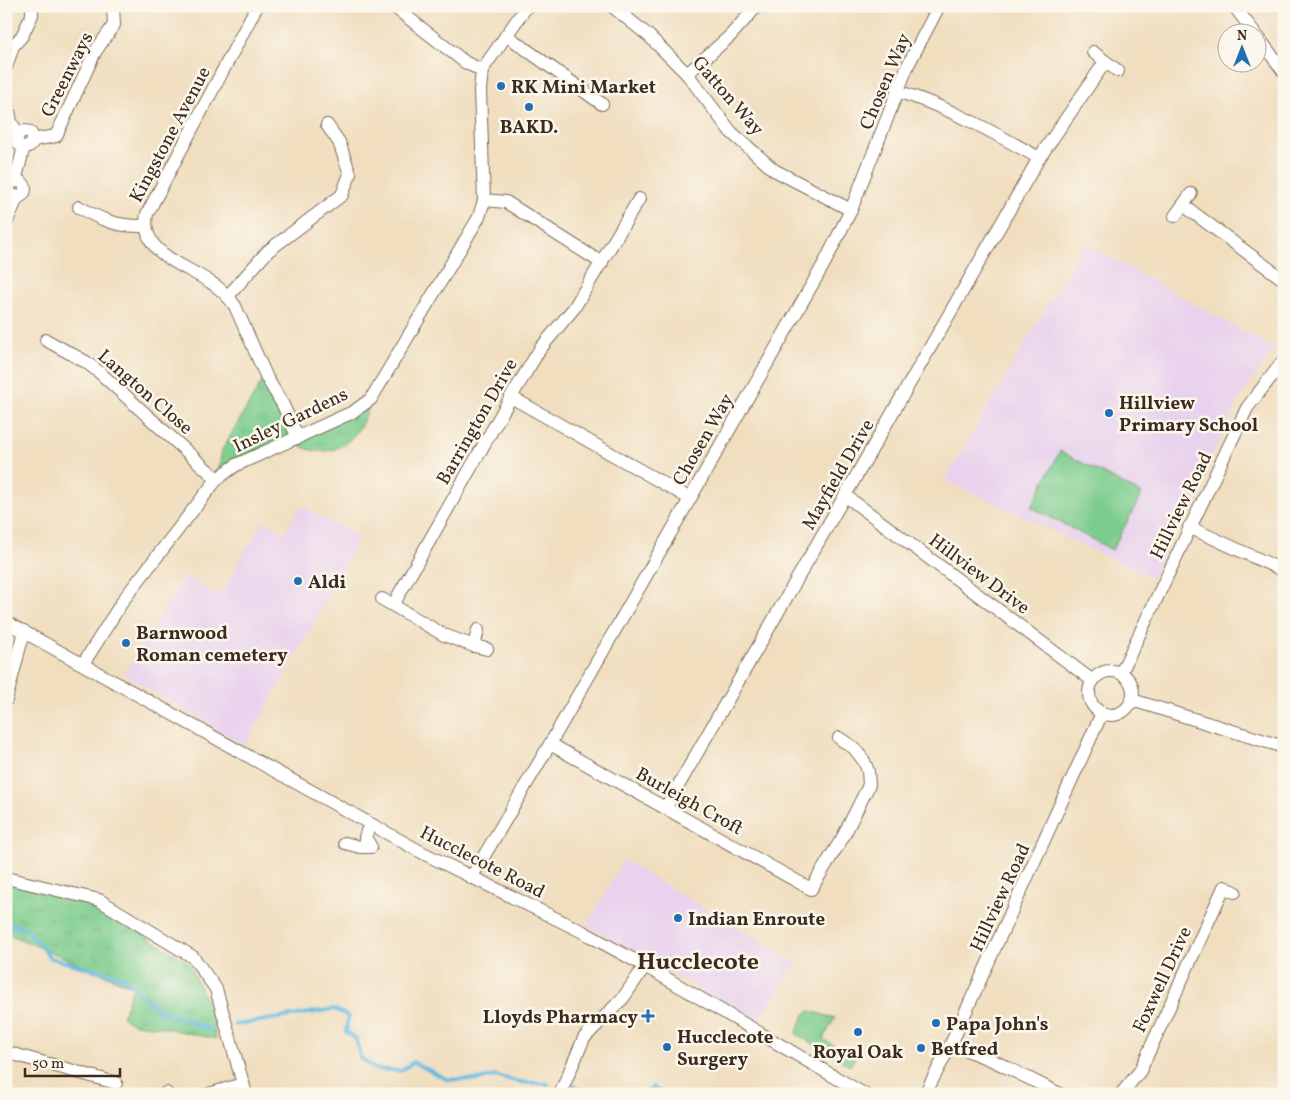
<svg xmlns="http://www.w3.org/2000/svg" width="1290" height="1100" viewBox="0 0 1290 1100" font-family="Vollkorn,serif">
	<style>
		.built { fill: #e9d2ed }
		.grass { fill: url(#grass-tufts); stroke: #5b7b56 }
		.garden { fill: #7bcc8d; stroke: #5b7b56 }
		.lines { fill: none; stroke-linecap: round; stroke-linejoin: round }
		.stream { stroke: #65b9e1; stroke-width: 4 }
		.minor-casing { stroke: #7a6956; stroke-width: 14 }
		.minor { stroke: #fff; stroke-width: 12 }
		.poi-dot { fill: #1f6fb2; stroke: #fbf7ec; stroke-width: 2 }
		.labels { text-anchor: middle; stroke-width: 5; stroke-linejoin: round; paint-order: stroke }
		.street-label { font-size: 19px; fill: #3b2a1e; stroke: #fbf7ec }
		.poi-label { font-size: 19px; font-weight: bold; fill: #3b2a1e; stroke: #fbf7ec; text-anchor: start }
		.district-label { font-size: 24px; font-weight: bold; fill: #3b2a1e; stroke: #fbf7ec }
	</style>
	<defs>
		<pattern id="grass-tufts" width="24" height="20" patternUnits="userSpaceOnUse" patternTransform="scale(1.25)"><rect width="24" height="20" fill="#7bcc8d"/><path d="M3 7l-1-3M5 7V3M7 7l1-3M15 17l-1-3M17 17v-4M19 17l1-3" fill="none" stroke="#6baf79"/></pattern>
	</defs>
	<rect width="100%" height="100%" fill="#fbf7ec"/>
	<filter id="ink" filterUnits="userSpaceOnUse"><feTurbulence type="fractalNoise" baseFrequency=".02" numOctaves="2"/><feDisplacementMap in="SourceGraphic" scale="10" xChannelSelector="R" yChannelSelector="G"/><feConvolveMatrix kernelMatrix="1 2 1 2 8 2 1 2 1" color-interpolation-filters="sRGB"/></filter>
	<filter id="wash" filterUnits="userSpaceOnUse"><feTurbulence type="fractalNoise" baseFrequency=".0096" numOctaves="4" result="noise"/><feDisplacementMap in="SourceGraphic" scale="20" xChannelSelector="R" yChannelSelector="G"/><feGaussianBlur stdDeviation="1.12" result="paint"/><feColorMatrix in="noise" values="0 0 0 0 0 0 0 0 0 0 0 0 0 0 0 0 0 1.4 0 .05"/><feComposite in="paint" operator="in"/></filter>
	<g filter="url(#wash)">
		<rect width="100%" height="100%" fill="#f0debf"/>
		<g class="built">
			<polygon points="1084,243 1275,349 1243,393 1152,578 945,480"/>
			<polygon points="301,506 359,537 330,595 245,746 124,674 185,576 219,596 263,521 284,533"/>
			<polygon points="623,860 797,963 757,1022 587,926"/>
		</g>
		<g class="grass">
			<path d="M267,373L297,440L371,399C365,423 352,448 325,451C313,453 301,446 291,442L217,479L222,450Z"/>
			<polygon points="6,882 93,904 188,962 212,1013 216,1039 161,1027 134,1024 122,1017 133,987 6,933"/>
		</g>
		<g class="garden">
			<polygon points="1060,451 1142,494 1112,550 1031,507"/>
			<polygon points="810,1011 835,1018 823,1039 855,1058 850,1066 796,1034 804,1015"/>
		</g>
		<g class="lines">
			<g class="stream">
				<polyline points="6,923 26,929 51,958 124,978 160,1011 209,1029"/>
				<polyline points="235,1025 334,1009 348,1016 346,1032 356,1039 360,1057 375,1069 401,1071 413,1062 446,1079 478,1080 495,1076 521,1082 548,1084"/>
				<polyline points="574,1085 586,1094"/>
				<polyline points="645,1094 653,1087 662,1094"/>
			</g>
		</g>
	</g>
	<g filter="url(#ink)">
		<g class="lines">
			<defs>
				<g id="minor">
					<path d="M257,6L147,214C139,255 187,265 213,284C222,290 229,297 235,306L267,378L283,405L298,438"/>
					<polyline points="393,6 466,63 482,70"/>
					<polyline points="612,6 649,36 687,74 731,132 774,170 851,210"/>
					<polyline points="1234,6 1254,32"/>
					<polyline points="506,35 602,104"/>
					<polyline points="1258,37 1284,72"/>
					<polyline points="1093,52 1118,71"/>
					<polyline points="6,67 13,46 22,36 32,15 32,6"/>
					<polyline points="687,74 730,36 757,6"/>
					<path d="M897,91C948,107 993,132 1039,158"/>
					<polyline points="6,93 11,122 18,134"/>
					<circle cx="25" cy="139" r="8"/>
					<polyline points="33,140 56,136 95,52 114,25 113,6"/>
					<polyline points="15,181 24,147"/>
					<circle cx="17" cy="189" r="8"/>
					<polyline points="484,200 506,202 602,263"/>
					<polyline points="1183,205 1284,280"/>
					<path d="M79,207C101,220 118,227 145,226"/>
					<polyline points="1175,216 1191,194"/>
					<polyline points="6,223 18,196"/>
					<polyline points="228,296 268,251 342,195 350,174 339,142 327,125"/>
					<polyline points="46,340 86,362 99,372 217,479"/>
					<polyline points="511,397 689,498"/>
					<polyline points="846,496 1093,681"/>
					<polyline points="1189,527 1284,571"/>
					<polyline points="382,599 444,635 474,646"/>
					<polyline points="393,605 511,397 540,349 574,308 639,199"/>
					<polyline points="6,622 423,853 583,932 645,966 864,1094"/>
					<polyline points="478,630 474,646 487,649"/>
					<polyline points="83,664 124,599 217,479 236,465 353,412 371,399 479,217 484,200 480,90 482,70 527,6"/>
					<circle cx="1111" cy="693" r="22"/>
					<polyline points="1121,673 1247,408 1284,360"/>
					<polyline points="6,700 24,631"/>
					<polyline points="1132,700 1284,747"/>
					<polyline points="550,744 811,889 843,837 869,785 868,771 864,761 854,748 839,738"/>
					<polyline points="666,807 1039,158 1105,62"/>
					<polyline points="345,843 360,847 371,847 365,837 370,824"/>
					<polyline points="6,878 99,900 193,957 216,989 246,1094"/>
					<polyline points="471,878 550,744 825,262 851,210 908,65 939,6"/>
					<polyline points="951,1044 994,1061 1060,1094"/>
					<polyline points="6,1052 116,1083"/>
					<polyline points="166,1093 167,1094"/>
					<polyline points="209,1094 243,1084"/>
					<polyline points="560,1094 584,1038 623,998 645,966"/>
					<polyline points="925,1094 951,1044 1102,713"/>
					<polyline points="1121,1094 1140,1071 1224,887 1235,892"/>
				</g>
			</defs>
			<use href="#minor" class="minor-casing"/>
			<use href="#minor" class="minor"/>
		</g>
	</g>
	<g class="poi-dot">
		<circle cx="501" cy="86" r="5"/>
		<circle cx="529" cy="107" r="5"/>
		<circle cx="1109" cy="413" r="5"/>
		<circle cx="298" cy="581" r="5"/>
		<circle cx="126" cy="643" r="5"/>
		<circle cx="678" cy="918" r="5"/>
		<path d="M645.5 1008.5h5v5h5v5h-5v5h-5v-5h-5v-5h5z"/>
		<circle cx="936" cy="1023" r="5"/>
		<circle cx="858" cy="1032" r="5"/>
		<circle cx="667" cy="1047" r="5"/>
		<circle cx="921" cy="1048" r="5"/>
	</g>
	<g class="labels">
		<g class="street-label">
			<text transform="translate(66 74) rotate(-63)" y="7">Greenways</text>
			<text transform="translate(884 81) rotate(-67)" y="7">Chosen Way</text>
			<text transform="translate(729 95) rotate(49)" y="7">Gatton Way</text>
			<text transform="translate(169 134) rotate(-62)" y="7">Kingstone Avenue</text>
			<text transform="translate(146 391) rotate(41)" y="7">Langton Close</text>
			<text transform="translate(290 419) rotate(-26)" y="7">Insley Gardens</text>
			<text transform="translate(476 421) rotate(-60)" y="7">Barrington Drive</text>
			<text transform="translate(702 439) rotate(-60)" y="7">Chosen Way</text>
			<text transform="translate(837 474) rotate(-60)" y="7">Mayfield Drive</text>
			<text transform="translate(1180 505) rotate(-64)" y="7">Hillview Road</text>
			<text transform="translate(980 573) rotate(37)" y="7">Hillview Drive</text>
			<text transform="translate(690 800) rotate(29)" y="7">Burleigh Croft</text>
			<text transform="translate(483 861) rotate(27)" y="7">Hucclecote Road</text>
			<text transform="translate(999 897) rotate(-65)" y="7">Hillview Road</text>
			<text transform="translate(1161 979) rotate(-65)" y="7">Foxwell Drive</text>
		</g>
		<g class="poi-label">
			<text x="511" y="93">RK Mini Market</text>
			<text x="529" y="133" text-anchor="middle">BAKD.</text>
			<text x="1119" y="409">Hillview<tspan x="1119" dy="22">Primary School</tspan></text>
			<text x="308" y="588">Aldi</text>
			<text x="136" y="639">Barnwood<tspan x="136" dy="22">Roman cemetery</tspan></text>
			<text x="688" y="925">Indian Enroute</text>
			<text x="638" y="1023" text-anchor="end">Lloyds Pharmacy</text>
			<text x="946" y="1030">Papa John's</text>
			<text x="677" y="1043">Hucclecote<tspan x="677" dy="22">Surgery</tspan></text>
			<text x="931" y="1055">Betfred</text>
			<text x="858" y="1058" text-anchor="middle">Royal Oak</text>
		</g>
		<g class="district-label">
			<text x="698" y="969">Hucclecote</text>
		</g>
	</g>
	<rect width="1290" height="1100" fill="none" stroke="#fbf7ec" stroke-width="25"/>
	<g transform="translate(1242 48)"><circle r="24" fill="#fbf7ec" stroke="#aea59a"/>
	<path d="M0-4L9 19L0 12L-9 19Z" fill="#1f6fb2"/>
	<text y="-8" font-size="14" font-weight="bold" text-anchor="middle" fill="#3b2a1e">N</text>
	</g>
	<path d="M25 1068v8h95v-8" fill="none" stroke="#3b2a1e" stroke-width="2.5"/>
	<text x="32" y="1068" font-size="15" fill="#3b2a1e" stroke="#fbf7ec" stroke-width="4" paint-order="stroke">50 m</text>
</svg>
